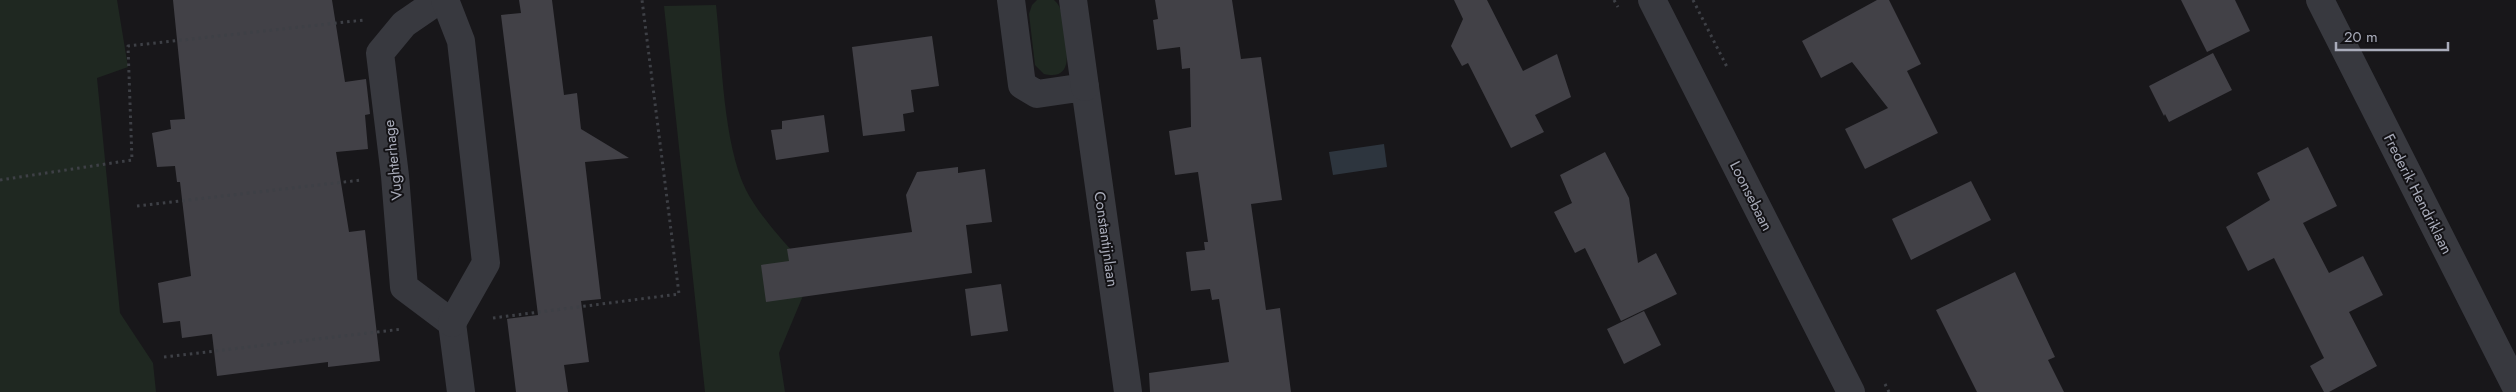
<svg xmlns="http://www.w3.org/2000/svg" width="2516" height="392" viewBox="0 0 2516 392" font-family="Jost,sans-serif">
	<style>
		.green { fill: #1f2821 }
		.water { fill: #2d353e }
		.building { fill: #424147 }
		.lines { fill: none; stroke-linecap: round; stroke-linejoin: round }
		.path { stroke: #3e4046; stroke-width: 3; stroke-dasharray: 2.5 4; stroke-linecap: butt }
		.street { stroke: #38393f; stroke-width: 28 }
		.labels { text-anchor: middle; stroke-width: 4; stroke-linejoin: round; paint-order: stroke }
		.street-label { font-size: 15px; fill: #a9acba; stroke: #131215 }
	</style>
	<rect width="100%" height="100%" fill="#18171a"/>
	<g class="green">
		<polygon points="0,0 117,0 128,67 97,78 120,313 153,363 156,392 0,392"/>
		<path d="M1037,0H1054C1063,7 1063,22 1064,33C1067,51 1074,81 1044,74L1035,65L1029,14L1032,5Z"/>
		<path d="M716,5C722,59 723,143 746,190C758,214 788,248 808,267L805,291L779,353L785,392H705L664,6Z"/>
	</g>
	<polygon class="water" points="1384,144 1387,167 1333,175 1329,152"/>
	<g class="building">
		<polygon points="173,0 332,0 345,82 366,79 370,114 365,115 368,149 336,152 349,232 365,230 380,361 328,367 328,362 217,376 212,334 182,338 180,321 163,323 158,283 191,276 180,182 177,182 175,166 157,167 152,133 171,129 170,120 185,119"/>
		<polygon points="519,0 552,0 564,95 577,93 581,129 629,158 585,162 601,299 581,301 589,362 564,365 568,392 516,392 507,319 538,315 501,15 521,13"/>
		<polygon points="1155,0 1232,0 1241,59 1261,57 1282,200 1251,204 1266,310 1280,308 1291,392 1150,392 1149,373 1229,362 1219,299 1212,300 1210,289 1191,291 1186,252 1205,250 1204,242 1208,242 1198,172 1175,175 1169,131 1191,127 1190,68 1182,69 1180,47 1157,50 1153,20 1158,19"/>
		<polygon points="1454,0 1487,0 1523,71 1557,54 1571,97 1535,115 1544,132 1511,148 1468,63 1462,66 1451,46 1463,19"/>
		<polygon points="1877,0 1889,0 1921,64 1907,71 1938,133 1865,169 1845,129 1888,108 1852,62 1821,78 1802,41"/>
		<polygon points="2181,0 2235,0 2250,31 2207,52"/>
		<polygon points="932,36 939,86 911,90 914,112 903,114 905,131 863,136 852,47"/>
		<polygon points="2213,53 2232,90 2169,122 2165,114 2164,116 2149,86"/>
		<polygon points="824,115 829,152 776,160 771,130 782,129 782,121"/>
		<polygon points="2308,147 2337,206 2303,223 2329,273 2363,256 2383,295 2349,312 2377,366 2329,392 2324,392 2310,366 2324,358 2274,258 2248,271 2226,227 2270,200 2257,173"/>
		<polygon points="1605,152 1629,198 1638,263 1656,253 1677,294 1621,321 1585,248 1575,253 1554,212 1572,203 1560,175"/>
		<polygon points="958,167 958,173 985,169 992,222 966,225 972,273 766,302 761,265 789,261 787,249 912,232 906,195 917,172"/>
		<polygon points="1971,181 1991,220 1911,260 1892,219"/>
		<polygon points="2015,272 2055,357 2048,360 2064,392 1977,392 1936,310"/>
		<polygon points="1001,284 1008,331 971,336 965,289"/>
		<polygon points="1644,311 1661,345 1624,364 1607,329"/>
	</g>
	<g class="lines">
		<g class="path">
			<polyline points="1614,0 1618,7"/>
			<polyline points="1693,0 1727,67"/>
			<polyline points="0,180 132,160 128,46 364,20"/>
			<polyline points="137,206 362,180"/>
			<polyline points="493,318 679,294 642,0"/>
			<polyline points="164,357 402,329"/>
			<polyline points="1885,384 1889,392"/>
		</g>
		<g class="street">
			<polyline points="439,0 404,24 380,53 395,176 404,287 452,323 461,392"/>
			<polyline points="445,0 461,41 486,263 452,323"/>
			<polyline points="1011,0 1022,85 1037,94 1085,87 1128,392"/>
			<polyline points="1073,0 1085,87"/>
			<polyline points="1652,0 1851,392"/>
			<polyline points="2320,0 2516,387"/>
		</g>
	</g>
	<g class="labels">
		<g class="street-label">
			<text transform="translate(393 160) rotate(-96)" y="5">Vughterhage</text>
			<text transform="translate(2418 194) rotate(63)" y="5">Frederik Hendriklaan</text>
			<text transform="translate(1751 196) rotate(63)" y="5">Loonsebaan</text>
			<text transform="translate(1106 239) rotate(82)" y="5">Constantijnlaan</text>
		</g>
	</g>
	<path d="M2336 42v8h112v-8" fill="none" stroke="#a9acba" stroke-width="2.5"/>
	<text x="2344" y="42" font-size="15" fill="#a9acba" stroke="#131215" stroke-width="4" paint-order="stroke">20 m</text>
</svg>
